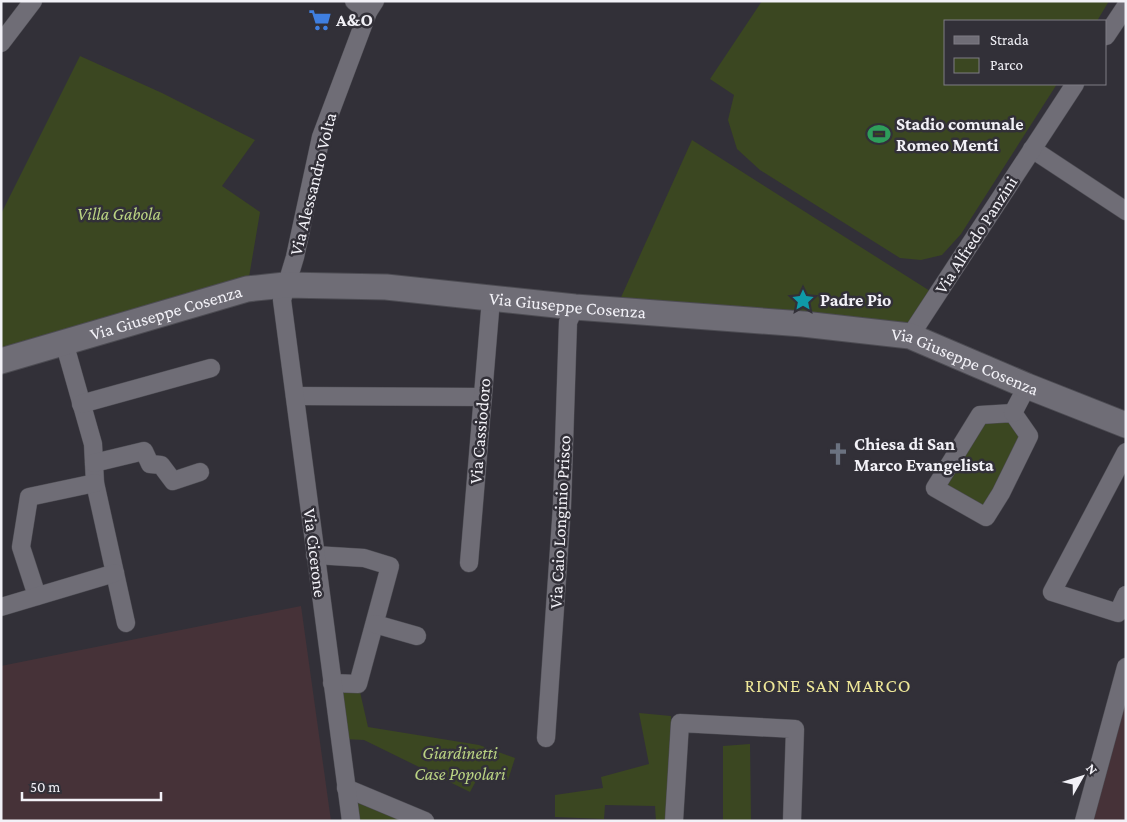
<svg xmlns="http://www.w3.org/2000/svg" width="1127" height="822" viewBox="0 0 1127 822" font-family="'Crimson Pro',serif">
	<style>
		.education { fill: #463238 }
		.green { fill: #3b4721 }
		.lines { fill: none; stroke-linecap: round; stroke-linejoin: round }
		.street-casing { stroke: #4d4c53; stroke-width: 19 }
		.secondary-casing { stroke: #4d4c53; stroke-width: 27 }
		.street { stroke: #6f6d76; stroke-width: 18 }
		.secondary { stroke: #6f6d76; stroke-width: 25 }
		.labels { text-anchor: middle; stroke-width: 5; stroke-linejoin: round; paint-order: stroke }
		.poi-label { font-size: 18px; font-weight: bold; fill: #f2f1f7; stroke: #323038; text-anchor: start }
		.street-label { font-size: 18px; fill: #f2f1f7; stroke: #323038 }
		.park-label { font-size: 18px; font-style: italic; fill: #bad383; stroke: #323038 }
		.neighbourhood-label { font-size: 19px; letter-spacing: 1px; fill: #eee798; stroke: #323038 }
	</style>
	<rect width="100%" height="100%" fill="#323038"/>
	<g class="education">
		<polygon points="301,606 331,821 1,821 1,666"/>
		<polygon points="1126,700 1126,821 1091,821"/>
	</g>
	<g class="green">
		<polygon points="762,1 1109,1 1097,21 946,21 946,84 1057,84 961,234 942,255 921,260 900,258 760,170 737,149 728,120 734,95 710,79"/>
		<polygon points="80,56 162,93 255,140 222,186 260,212 247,289 1,357 1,214"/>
		<polygon points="692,140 930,291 900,335 618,304"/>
		<polygon points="1013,413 1029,436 990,511 935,488 980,415"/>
		<polygon points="338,689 360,692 368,727 479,745 515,758 508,780 484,766 470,792 364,740 344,739"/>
		<polygon points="639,713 671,716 668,821 656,821 655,806 605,805 604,819 555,817 555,795 603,788 601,777 649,764"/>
		<polygon points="750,744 751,821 723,821 723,746"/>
		<polygon points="348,788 425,821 352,821"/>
	</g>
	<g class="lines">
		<defs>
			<g id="street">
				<polyline points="354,1 368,12"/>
				<polyline points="1106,36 1126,6"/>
				<polyline points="1,43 33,1"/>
				<polyline points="1032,149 1126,211"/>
				<polyline points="910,336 1075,84"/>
				<polyline points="64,342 93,444 95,483 126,623"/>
				<polyline points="295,396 483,397"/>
				<polyline points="81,404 211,368"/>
				<polygon points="1013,413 1029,436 1001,493 986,517 935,488 980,415"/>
				<polyline points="1013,413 1027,386"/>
				<polyline points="1126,452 1052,592 1118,613 1126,595"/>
				<polyline points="94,463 144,451 150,464 161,465 173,481 200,472"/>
				<polyline points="315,555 364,558 390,566 358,684 332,683"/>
				<polyline points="469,563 491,299"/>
				<polyline points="37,596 21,547 29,497 95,483"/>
				<polyline points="1,607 115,573"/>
				<polyline points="375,624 417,636"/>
				<polyline points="546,738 562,506 568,322 575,307"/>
				<polyline points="346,788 425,821"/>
				<polyline points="351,821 282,300 295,257 321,137 368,12 375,1"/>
				<polyline points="674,821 680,723 795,729 792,821"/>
				<polyline points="1084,821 1126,667"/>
			</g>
			<g id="secondary">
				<path id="s1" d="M1,361L247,289L285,285L386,287L575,307L803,324L910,336L1027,386L1126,425"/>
			</g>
		</defs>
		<use href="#street" class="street-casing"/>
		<use href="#secondary" class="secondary-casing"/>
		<use href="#street" class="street"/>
		<use href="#secondary" class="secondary"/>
	</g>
	<defs>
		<symbol id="supermarket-bare" viewBox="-9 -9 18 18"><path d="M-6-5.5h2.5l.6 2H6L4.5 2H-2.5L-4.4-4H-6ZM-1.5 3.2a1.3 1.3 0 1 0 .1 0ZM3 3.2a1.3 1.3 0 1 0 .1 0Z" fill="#3f7fe0" stroke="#323038" stroke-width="2.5" paint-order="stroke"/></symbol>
		<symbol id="stadium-bare" viewBox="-9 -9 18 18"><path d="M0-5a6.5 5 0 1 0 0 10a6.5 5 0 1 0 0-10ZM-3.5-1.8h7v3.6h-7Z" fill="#2e9e5b" stroke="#323038" stroke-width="2.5" paint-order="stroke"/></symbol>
		<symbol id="sight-bare" viewBox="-9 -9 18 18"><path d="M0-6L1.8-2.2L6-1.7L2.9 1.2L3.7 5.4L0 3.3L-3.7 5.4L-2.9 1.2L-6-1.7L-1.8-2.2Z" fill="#0f9aa8" stroke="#323038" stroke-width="2.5" paint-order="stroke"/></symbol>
		<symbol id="church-bare" viewBox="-9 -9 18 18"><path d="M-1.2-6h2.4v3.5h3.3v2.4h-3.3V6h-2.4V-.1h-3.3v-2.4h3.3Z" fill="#6b7280" stroke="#323038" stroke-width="2.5" paint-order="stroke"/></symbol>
	</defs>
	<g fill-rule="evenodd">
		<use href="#supermarket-bare" x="304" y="4" width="32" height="32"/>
		<use href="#stadium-bare" x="863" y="118" width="32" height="32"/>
		<use href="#sight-bare" x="787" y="284" width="32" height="32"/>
		<use href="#church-bare" x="822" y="438" width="32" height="32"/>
	</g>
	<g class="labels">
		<g class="poi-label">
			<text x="336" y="26">A&amp;O</text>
			<text x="896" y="130">Stadio comunale<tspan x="896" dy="21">Romeo Menti</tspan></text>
			<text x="820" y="306">Padre Pio</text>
			<text x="854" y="450">Chiesa di San<tspan x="854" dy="21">Marco Evangelista</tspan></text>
		</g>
		<g class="street-label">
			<text transform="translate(313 184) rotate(-76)" y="6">Via Alessandro Volta</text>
			<text transform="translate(976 235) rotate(-57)" y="6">Via Alfredo Panzini</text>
			<text dy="6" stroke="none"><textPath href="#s1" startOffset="578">Via Giuseppe Cosenza</textPath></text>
			<text dy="6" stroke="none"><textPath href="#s1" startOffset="172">Via Giuseppe Cosenza</textPath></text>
			<text dy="6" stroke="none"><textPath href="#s1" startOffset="982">Via Giuseppe Cosenza</textPath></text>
			<text transform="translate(480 431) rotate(-85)" y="6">Via Cassiodoro</text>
			<text transform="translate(560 522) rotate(-87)" y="6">Via Caio Longinio Prisco</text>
			<text transform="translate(315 553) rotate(83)" y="6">Via Cicerone</text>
		</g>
		<g class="park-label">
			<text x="119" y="220">Villa Gabola</text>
			<text x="460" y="759">Giardinetti<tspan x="460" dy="21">Case Popolari</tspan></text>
		</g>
		<g class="neighbourhood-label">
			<text x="828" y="692">RIONE SAN MARCO</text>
		</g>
	</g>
	<rect width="1127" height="822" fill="none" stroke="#f2f1f7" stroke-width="5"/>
	<rect x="944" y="20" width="162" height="65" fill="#323038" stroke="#7f7d84"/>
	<rect x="954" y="36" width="25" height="8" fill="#6f6d76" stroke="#7f7d84"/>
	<text x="990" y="45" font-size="15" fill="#f2f1f7">Strada</text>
	<rect x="954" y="58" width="25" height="15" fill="#3b4721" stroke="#7f7d84"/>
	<text x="990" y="70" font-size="15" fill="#f2f1f7">Parco</text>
	<g transform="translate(1082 777) rotate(51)" stroke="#323038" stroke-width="4" paint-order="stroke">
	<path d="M0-4L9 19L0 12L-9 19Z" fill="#f2f1f7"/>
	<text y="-8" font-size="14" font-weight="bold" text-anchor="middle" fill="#f2f1f7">N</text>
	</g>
	<path d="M22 792v8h139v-8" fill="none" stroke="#f2f1f7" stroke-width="2.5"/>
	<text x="30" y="792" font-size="15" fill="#f2f1f7" stroke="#323038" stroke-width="4" paint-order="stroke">50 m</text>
</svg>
